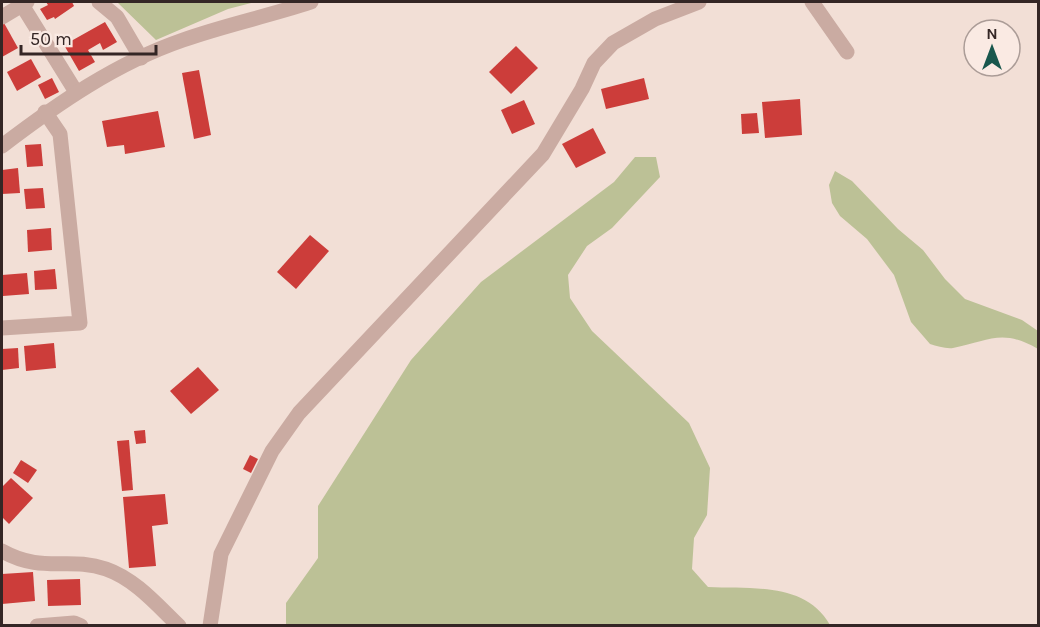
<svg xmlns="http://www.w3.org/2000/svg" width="1040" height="627" viewBox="0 0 1040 627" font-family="Karla,sans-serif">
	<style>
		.green { fill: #bcc196 }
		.building { fill: #cc3d3a }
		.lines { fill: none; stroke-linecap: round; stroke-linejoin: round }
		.minor { stroke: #caaba2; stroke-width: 15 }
	</style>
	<rect width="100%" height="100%" fill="#f2dfd6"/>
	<g class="green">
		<polygon points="117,2 255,2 228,9 156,40"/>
		<path d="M635,157H656L660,177L612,228L587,246L568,275L570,298L592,331L689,423L710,468L707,515L694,538L692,569L708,587C752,589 806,582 830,625H286V603L318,558V506L411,360L481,282L614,182Z"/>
		<path d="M835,171L852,181L898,229L923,250L945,279L965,299L1022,320L1038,331V349C1002,328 989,341 953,348C946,349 937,346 930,344L911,322L894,275L867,239L840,216L832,203L829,185Z"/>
	</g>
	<g class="building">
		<polygon points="46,2 72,2 74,6 55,19 54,17 47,20 40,9 48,5"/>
		<polygon points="105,22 117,42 103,50 100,43 88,50 95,62 79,71 64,45"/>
		<polygon points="4,23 18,48 2,57 2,25"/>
		<polygon points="516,46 538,68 511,94 489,72"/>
		<polygon points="31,59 41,77 17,91 7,72"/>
		<polygon points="199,70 211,135 194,139 182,73"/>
		<polygon points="52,78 59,92 45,99 38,85"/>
		<polygon points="644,78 649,99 606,109 601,89"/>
		<polygon points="800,99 802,135 765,138 762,102"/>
		<polygon points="524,100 535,124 512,134 501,110"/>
		<polygon points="158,111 165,147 125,154 124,145 107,147 102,121"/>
		<polygon points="757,113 759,133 742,134 741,114"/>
		<polygon points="593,128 606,153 576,168 562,144"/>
		<polygon points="41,144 43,166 27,167 25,145"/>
		<polygon points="18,168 20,193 2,194 2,170"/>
		<polygon points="43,188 45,208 26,209 24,189"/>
		<polygon points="51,228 52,250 28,252 27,230"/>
		<polygon points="310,235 329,251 296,289 277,272"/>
		<polygon points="55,269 57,289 35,290 34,271"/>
		<polygon points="27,273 29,294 3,296 2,275"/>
		<polygon points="54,343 56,368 26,371 24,346"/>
		<polygon points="18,348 19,368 2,370 2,349"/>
		<polygon points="198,367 219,390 191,414 170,391"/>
		<polygon points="145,430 146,443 136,444 134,431"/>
		<polygon points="129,440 133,490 122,491 117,441"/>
		<polygon points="250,455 258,459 251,473 243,469"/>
		<polygon points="21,460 37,470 28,483 13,473"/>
		<polygon points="11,478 33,498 9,524 2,517 2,487"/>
		<polygon points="165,494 168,524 152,526 156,566 129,568 123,497"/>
		<polygon points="33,572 35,601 2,604 2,574"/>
		<polygon points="80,579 81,605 48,606 47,580"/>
	</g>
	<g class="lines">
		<g class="minor">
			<polyline points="99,2 117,17 141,58"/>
			<polyline points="812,2 847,52"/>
			<polyline points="22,5 76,92"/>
			<polyline points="2,17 27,2"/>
			<path d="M2,146C57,104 116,63 183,40C225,25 269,16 311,2"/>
			<polyline points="2,328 80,323 60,134 45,112"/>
			<path d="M2,551C43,574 69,556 106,569C135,579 157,605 179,626"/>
			<polyline points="37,626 74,623 81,626"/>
			<polyline points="210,626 221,554 272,451 299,413 543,154 582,89 594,63 613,43 655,19 699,2"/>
		</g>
	</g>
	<rect width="1040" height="627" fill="none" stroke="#342625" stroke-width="6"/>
	<g transform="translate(992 48)"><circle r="28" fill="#faeae3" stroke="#ab9c97" stroke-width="1.5"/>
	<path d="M0-4.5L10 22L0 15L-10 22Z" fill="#19574d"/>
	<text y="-9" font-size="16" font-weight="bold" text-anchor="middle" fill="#342625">N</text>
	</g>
	<path d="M21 45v9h135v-9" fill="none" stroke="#342625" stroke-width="3"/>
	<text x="30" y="45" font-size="18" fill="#342625" stroke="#faeae3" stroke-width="4.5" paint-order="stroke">50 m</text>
</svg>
